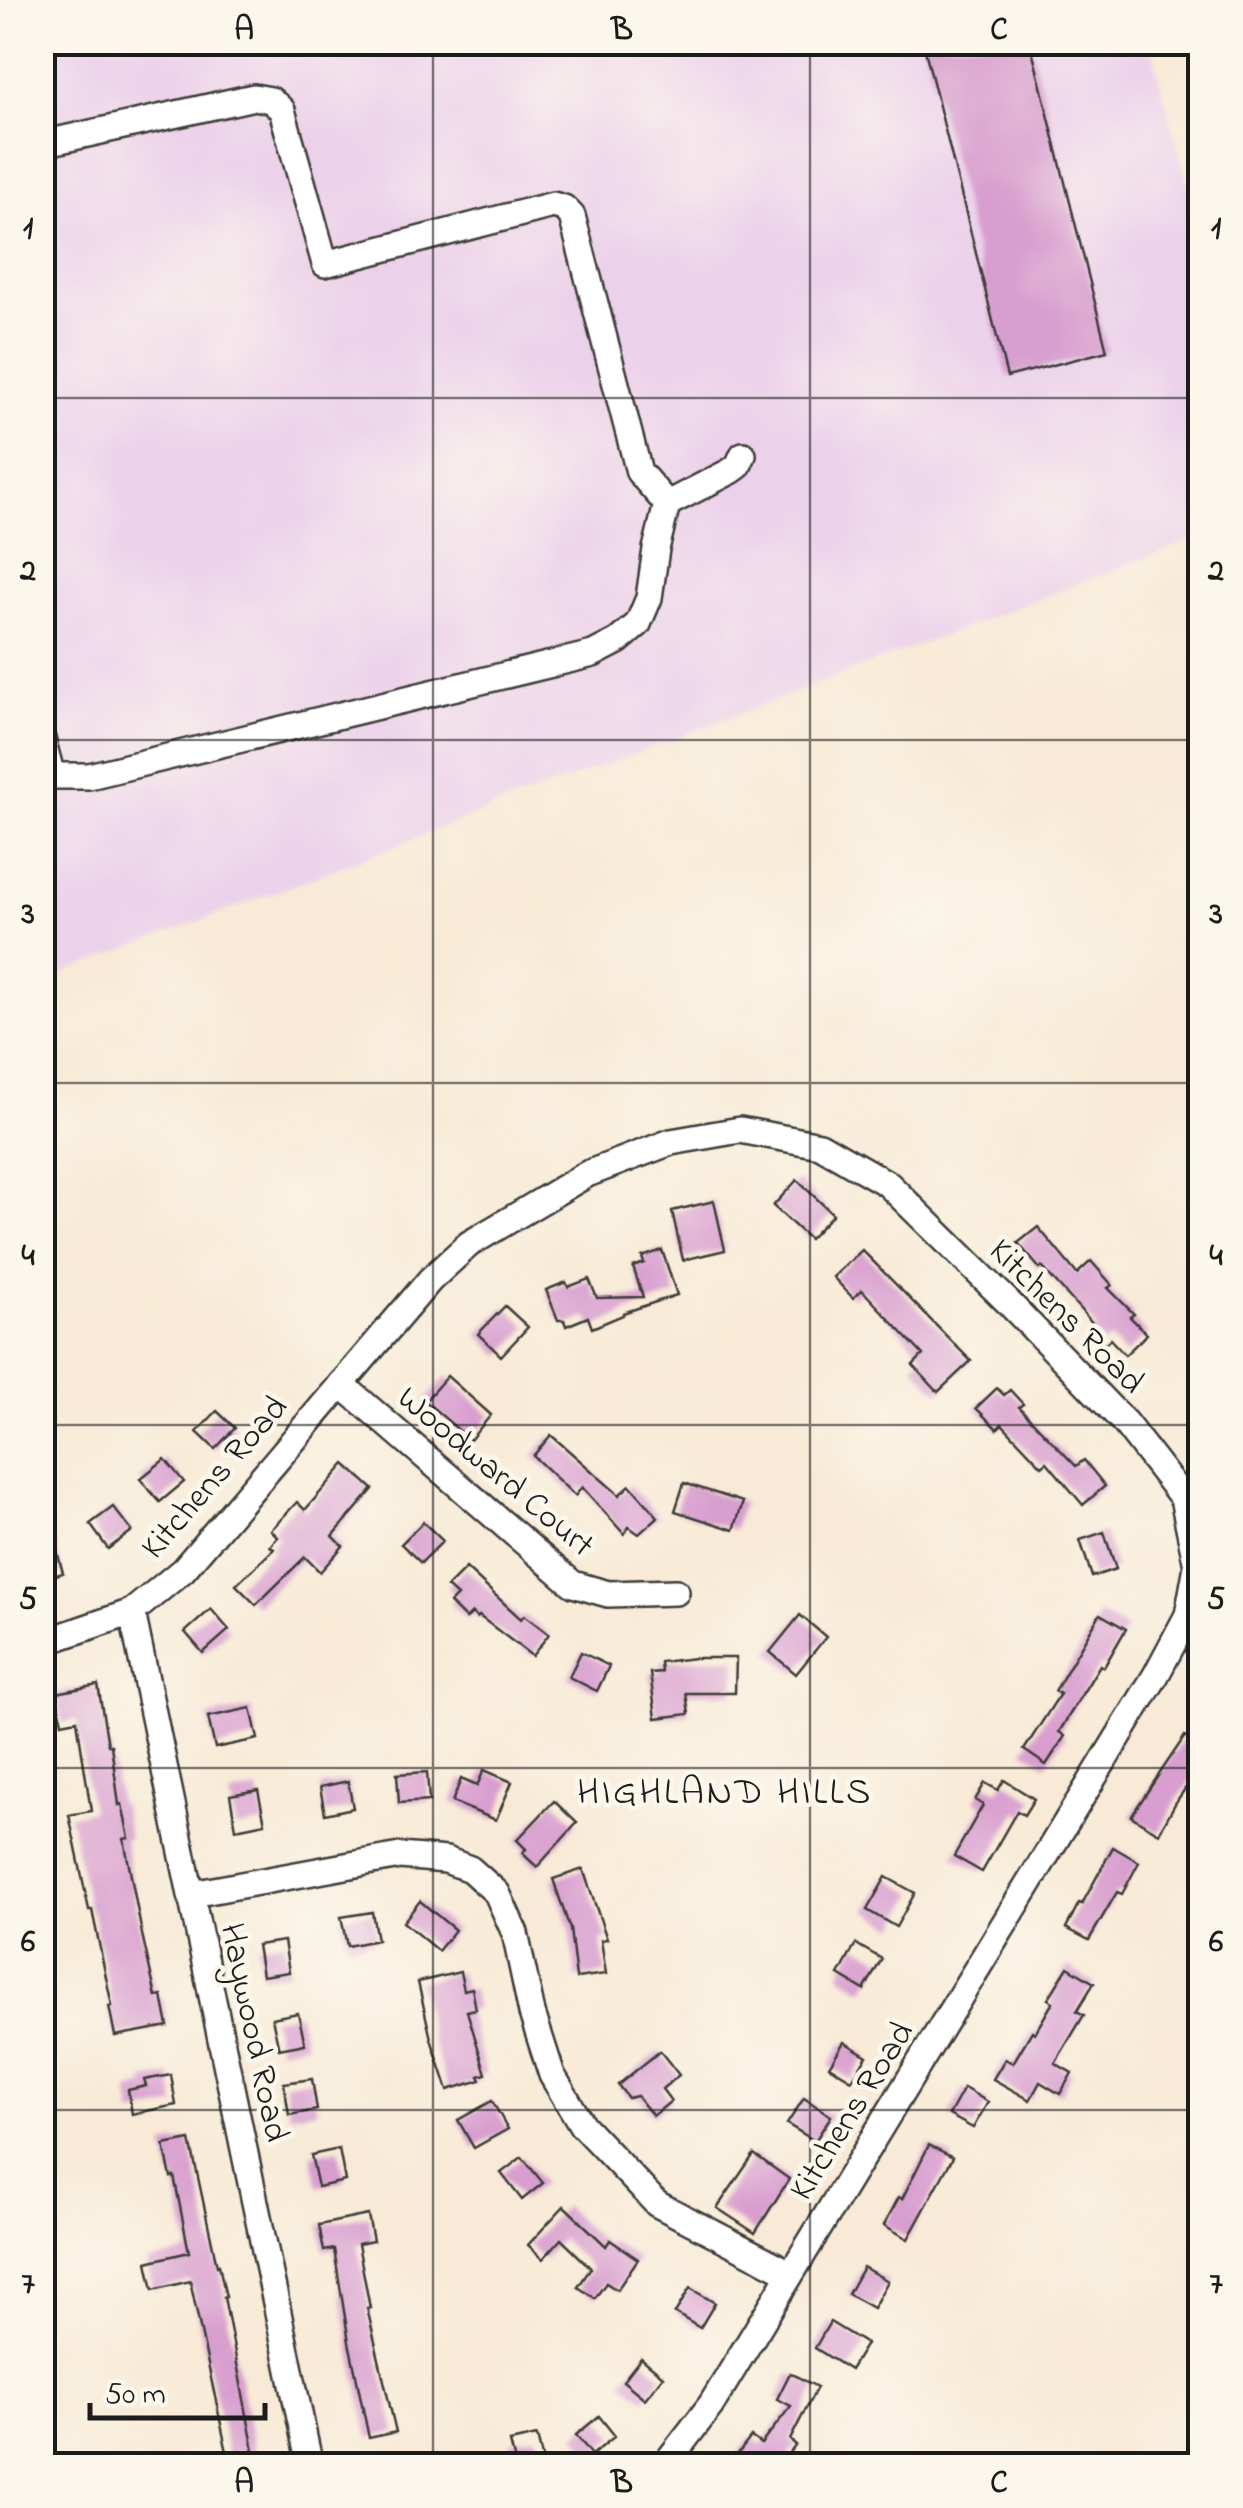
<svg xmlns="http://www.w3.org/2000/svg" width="1243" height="2508" viewBox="0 0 1243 2508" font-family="'Indie Flower',sans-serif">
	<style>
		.built { fill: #ecd1ea }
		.building { fill: #d89ecf }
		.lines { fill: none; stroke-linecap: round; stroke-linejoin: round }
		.minor-casing { stroke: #3d3b38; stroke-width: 30 }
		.minor { stroke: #fff; stroke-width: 25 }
		.grid { fill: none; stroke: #1c1c1c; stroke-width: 2.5; stroke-opacity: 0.55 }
		.labels { text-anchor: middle; stroke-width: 9; stroke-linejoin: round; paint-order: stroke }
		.street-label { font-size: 35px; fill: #1c1c1c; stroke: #fbf7ec }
		.neighbourhood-label { font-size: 38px; letter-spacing: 2.5px; fill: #1c1c1c; stroke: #fbf7ec }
		.neatline { fill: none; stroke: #1c1c1c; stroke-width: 4 }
		.grid-label { font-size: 32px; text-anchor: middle; font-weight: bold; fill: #1c1c1c }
	</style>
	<rect width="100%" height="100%" fill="#fbf7ec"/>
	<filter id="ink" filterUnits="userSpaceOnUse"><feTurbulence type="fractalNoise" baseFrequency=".01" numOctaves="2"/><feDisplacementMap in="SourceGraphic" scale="20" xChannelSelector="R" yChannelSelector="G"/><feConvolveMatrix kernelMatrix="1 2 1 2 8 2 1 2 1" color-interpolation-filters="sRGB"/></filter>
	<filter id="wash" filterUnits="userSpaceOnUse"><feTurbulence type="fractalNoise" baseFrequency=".0048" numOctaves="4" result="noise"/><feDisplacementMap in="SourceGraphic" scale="40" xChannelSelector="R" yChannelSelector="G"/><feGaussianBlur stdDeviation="2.25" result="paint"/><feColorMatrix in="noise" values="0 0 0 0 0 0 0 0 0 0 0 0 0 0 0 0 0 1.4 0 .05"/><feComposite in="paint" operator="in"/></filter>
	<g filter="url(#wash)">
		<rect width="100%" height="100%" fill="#f8ead6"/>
		<polygon class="built" points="43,43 1150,43 1200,230 1200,537 43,981"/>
		<g id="blocks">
			<g class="building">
				<polygon points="923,42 1030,42 1107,351 1007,377"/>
				<polygon points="797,1180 833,1214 809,1239 773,1206"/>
				<polygon points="714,1201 725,1250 683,1260 672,1211"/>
				<polygon points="1038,1227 1077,1274 1091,1261 1112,1285 1108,1288 1134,1314 1130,1317 1147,1334 1125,1355 1110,1339 1105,1344 1092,1331 1096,1327 1042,1267 1040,1269 1018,1243"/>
				<polygon points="662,1250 677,1295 623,1313 623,1315 592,1328 588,1317 566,1326 564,1320 558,1320 546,1290 566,1282 568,1287 589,1279 597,1298 643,1297 633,1267 644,1263 642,1257"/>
				<polygon points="862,1250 971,1361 938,1392 913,1365 923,1355 862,1290 853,1298 833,1277"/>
				<polygon points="505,1306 528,1327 501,1356 478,1334"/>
				<polygon points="447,1376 491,1415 470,1440 425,1401"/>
				<polygon points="997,1388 1004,1395 1010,1390 1023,1404 1019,1407 1076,1466 1084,1460 1105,1486 1083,1505 1047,1462 1042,1466 1002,1424 997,1429 976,1408"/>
				<polygon points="217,1411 235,1428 215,1449 197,1432"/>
				<polygon points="551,1435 619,1495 630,1485 658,1517 639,1534 629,1527 624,1534 582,1487 575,1496 533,1456"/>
				<polygon points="165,1459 184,1482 160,1502 140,1479"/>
				<polygon points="345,1464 373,1489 333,1536 343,1546 320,1572 305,1557 256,1605 236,1585 274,1549 270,1546 278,1537 271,1530 297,1502 305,1510"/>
				<polygon points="684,1483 743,1502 734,1530 675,1511"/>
				<polygon points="113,1507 132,1531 108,1549 90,1524"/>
				<polygon points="48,1518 63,1573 42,1579 42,1519"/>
				<polygon points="423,1522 443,1541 421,1563 401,1544"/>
				<polygon points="1104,1532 1116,1569 1092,1577 1080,1540"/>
				<polygon points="466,1568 521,1619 524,1615 549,1634 532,1656 479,1616 477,1618 472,1613 466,1619 450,1603 457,1596 447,1587"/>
				<polygon points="211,1609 229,1630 203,1653 185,1632"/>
				<polygon points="1100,1614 1126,1629 1104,1667 1100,1665 1059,1732 1065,1736 1046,1765 1024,1750 1060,1694 1055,1691"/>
				<polygon points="800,1615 826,1637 796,1674 770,1652"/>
				<polygon points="581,1652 609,1666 597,1691 569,1677"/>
				<polygon points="695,1658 736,1658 735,1693 686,1693 689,1714 656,1718 650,1673 661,1672 660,1662"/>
				<polygon points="98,1685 108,1745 111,1745 119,1805 122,1804 129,1838 124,1839 142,1934 156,1997 162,1996 168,2026 115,2036 109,2006 112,2006 92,1910 89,1910 69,1815 91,1811 77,1720 62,1723 56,1693"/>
				<polygon points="251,1708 258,1739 215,1748 208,1717"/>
				<polygon points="1185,1736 1200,1746 1200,1767 1176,1802 1159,1833 1131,1816"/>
				<polygon points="484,1770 512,1782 496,1820 452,1802 461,1779 477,1786"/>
				<polygon points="427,1772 429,1801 399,1803 397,1774"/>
				<polygon points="1004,1780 1034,1799 1024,1815 1017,1811 982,1872 954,1856 983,1805 975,1800 985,1783 998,1790"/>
				<polygon points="348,1781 353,1808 325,1814 320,1787"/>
				<polygon points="258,1790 265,1823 236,1829 230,1795"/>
				<polygon points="554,1801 577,1823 537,1867 522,1853 526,1849 517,1840"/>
				<polygon points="1113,1847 1139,1862 1122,1894 1117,1892 1089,1940 1066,1928 1079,1903 1082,1904"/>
				<polygon points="583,1869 607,1939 601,1940 606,1974 576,1978 570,1929 553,1879"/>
				<polygon points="886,1877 915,1893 896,1927 867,1910"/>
				<polygon points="420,1901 455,1930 438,1951 403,1922"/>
				<polygon points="372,1912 377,1940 347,1946 341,1917"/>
				<polygon points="284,1941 289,1972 262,1976 257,1945"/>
				<polygon points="856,1944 882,1959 864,1990 839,1975"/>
				<polygon points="1068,1967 1094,1983 1077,2011 1084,2015 1055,2063 1072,2073 1060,2094 1040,2082 1030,2100 993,2079 1005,2059 1013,2063 1032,2031 1035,2033 1053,2002 1048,1999"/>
				<polygon points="460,1972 464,1990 472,1988 476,2009 467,2011 486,2074 479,2076 481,2080 448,2090 431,2039 418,1982"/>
				<polygon points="298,2013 305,2044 279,2049 272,2018"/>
				<polygon points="844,2042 867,2056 852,2080 829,2066"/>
				<polygon points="660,2051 679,2075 662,2089 671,2101 653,2116 637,2096 628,2098 618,2085"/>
				<polygon points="171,2075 176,2105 132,2114 128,2090 146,2086 144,2080"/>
				<polygon points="312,2079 317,2110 289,2115 284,2083"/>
				<polygon points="964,2088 988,2102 973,2128 949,2115"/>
				<polygon points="804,2098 831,2116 815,2141 787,2124"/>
				<polygon points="492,2101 508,2129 474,2148 458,2120"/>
				<polygon points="190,2140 217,2266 219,2265 226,2297 224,2297 257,2466 230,2466 190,2281 153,2290 147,2262 189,2252 174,2176 171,2177 164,2145"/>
				<polygon points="929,2145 953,2157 908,2239 884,2225 899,2197 902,2199"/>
				<polygon points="339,2149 345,2181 318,2187 311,2155"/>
				<polygon points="754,2154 789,2179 755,2233 717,2208"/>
				<polygon points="522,2157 543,2183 522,2200 501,2173"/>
				<polygon points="564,2206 606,2246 610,2240 638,2259 617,2290 606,2283 595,2298 578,2287 591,2268 561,2239 543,2259 528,2245"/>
				<polygon points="368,2215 373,2241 358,2244 370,2308 367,2308 396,2432 369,2438 349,2342 334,2249 324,2251 319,2225"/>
				<polygon points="863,2267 888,2281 873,2308 848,2294"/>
				<polygon points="690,2288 715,2303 700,2328 675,2313"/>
				<polygon points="830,2322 866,2344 850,2370 815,2348"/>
				<polygon points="641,2358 663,2376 645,2399 623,2381"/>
				<polygon points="790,2373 817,2387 790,2440 796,2445 788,2455 801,2466 750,2466 737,2455 751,2437 761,2444 791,2406 777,2399"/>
				<polygon points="599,2416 615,2436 592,2455 576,2435"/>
				<polygon points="537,2436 544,2466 516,2466 510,2442"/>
			</g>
		</g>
	</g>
	<g filter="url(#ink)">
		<use href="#blocks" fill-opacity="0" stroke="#3d3b38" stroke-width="2.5"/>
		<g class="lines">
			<defs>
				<g id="minor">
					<polyline points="42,144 254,97 271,100 282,110 325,264 553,205 564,208 572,216 639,472 667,504"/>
					<polyline points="42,739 52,776"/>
					<polyline points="42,776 89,776 593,654 618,641 638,624 649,598 656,549 667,504 731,471 738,466 743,455"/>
					<polyline points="341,1384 573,1584 608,1594 676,1592"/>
					<polyline points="132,1612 310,2466"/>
					<polyline points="42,1643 132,1612 183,1570 430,1280 469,1244 587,1174 671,1142 740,1130 820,1145 888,1184 1008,1302 1125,1423 1183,1498 1197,1566 1188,1615 1156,1675 711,2405 664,2466"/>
					<polyline points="192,1894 400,1856 446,1860 470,1869 497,1893 515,1933 532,2013 552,2075 582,2125 657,2204 790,2273"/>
				</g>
			</defs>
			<use href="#minor" class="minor-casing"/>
			<use href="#minor" class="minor"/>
		</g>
	</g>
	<path class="grid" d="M433,42V2466M810,42V2466M42,398H1200M42,740H1200M42,1083H1200M42,1425H1200M42,1768H1200M42,2110H1200"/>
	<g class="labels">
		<g class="street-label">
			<text transform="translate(1068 1315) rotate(45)" y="12">Kitchens Road</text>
			<text transform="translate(497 1470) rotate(40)" y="12">Woodward Court</text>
			<text transform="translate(213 1476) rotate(-49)" y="12">Kitchens Road</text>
			<text transform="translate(256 2032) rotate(78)" y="12">Haywood Road</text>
			<text transform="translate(850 2110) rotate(-58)" y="12">Kitchens Road</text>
		</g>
		<g class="neighbourhood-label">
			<text x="725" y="1803">HIGHLAND HILLS</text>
		</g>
	</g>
	<rect width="1243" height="2508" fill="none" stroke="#fbf7ec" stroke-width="110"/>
	<path d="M90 2403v15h175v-15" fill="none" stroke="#1c1c1c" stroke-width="5"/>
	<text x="105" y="2403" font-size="30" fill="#1c1c1c" stroke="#fbf7ec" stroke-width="8" paint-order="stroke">50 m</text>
	<rect x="55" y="55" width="1133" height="2398" class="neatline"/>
	<g class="grid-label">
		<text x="244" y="39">A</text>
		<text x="622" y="39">B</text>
		<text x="999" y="39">C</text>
		<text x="28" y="238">1</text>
		<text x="1216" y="238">1</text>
		<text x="28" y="580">2</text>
		<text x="1216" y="580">2</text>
		<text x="28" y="923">3</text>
		<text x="1216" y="923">3</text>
		<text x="28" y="1265">4</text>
		<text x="1216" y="1265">4</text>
		<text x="28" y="1608">5</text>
		<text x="1216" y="1608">5</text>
		<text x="28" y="1951">6</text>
		<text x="1216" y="1951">6</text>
		<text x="28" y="2293">7</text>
		<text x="1216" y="2293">7</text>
		<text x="244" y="2492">A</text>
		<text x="622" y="2492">B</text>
		<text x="999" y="2492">C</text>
	</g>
</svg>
